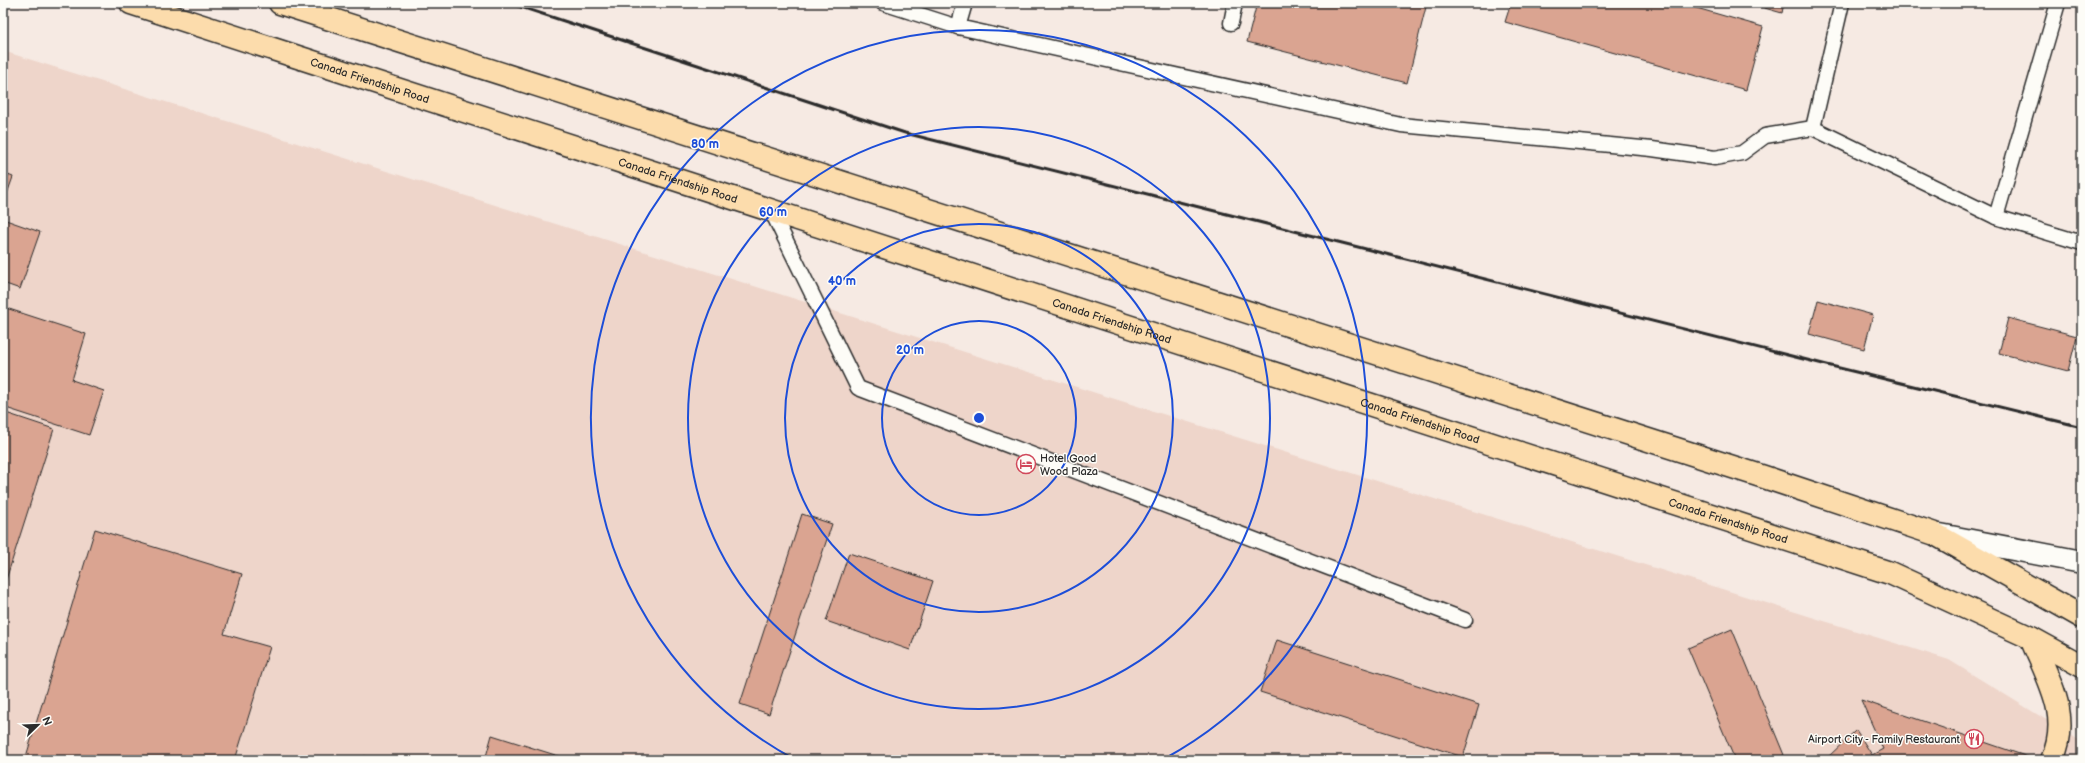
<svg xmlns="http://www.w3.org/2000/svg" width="2085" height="763" viewBox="0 0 2085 763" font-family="'Balsamiq Sans',sans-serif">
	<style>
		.built { fill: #eed5ca }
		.building { fill: #daa491; stroke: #2b2b2b }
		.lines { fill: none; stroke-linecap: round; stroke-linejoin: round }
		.lane-casing { stroke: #2b2b2b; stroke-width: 17 }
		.secondary-casing { stroke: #2b2b2b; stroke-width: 25 }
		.primary-casing { stroke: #2b2b2b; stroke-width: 25 }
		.lane { stroke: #fdfcf7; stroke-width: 14 }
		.secondary { stroke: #fdfcf7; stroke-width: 22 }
		.primary { stroke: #fcdcac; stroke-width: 22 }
		.rail { stroke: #2b2b2b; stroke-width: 3 }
		.ring { fill: none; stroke: #1d4ed8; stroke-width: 2 }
		.labels { text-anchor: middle; stroke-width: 3; stroke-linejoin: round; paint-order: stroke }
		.street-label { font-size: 11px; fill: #2b2b2b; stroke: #fdfcf7 }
		.poi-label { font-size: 11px; fill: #2b2b2b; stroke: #fdfcf7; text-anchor: start }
		.centre { fill: #1d4ed8; stroke: #fdfcf7; stroke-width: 2 }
		.ring-label { font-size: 12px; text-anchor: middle; font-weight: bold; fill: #1d4ed8; stroke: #fdfcf7; stroke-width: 3; stroke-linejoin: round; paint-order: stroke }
	</style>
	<rect width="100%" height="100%" fill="#f6eae3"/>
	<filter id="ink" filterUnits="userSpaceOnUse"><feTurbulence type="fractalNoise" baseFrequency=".025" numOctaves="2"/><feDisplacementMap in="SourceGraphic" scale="8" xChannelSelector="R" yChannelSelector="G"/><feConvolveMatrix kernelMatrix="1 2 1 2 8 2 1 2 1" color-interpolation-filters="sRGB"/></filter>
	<g filter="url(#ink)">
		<polygon class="built" points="3,51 1949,660 2082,742 2082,760 3,760"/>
		<g class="building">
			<polygon points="1257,3 1427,3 1407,83 1247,42"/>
			<polygon points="1511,3 1679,3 1763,27 1746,90 1505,22"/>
			<polygon points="1747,3 1784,3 1782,13"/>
			<polygon points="3,173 13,177 3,205"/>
			<polygon points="3,219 40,232 20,289 3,283"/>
			<polygon points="1818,300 1873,315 1864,349 1809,334"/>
			<polygon points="3,307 86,334 72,380 104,391 89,435 3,407"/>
			<polygon points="2008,318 2077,336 2068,371 1999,353"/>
			<polygon points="3,412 54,429 3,589"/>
			<polygon points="802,514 832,524 769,714 740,704"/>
			<polygon points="95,529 242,574 224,634 270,647 235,760 25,760"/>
			<polygon points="849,553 933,581 910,650 826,621"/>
			<polygon points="1732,629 1784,755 1773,760 1735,760 1688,648"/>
			<polygon points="1277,640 1479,705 1463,757 1260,692"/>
			<polygon points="1861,700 2034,759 1825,760 1856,730 1872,755 1883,749"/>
			<polygon points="492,735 571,760 485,760"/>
			<polygon points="364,756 380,760 363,760"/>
		</g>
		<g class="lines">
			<defs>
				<g id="lane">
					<polyline points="883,3 958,27 1401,125 1652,149 1715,158 1742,153 1765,136 1813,128 1996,217 2082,243"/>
					<polyline points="1231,23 1235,3"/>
					<polyline points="958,27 965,3"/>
					<polyline points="1813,128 1842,3"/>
					<polyline points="771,210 858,388 1465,620"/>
					<polyline points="1996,217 2058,3"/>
				</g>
				<polyline id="secondary" points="1940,535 2082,562"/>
				<g id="primary">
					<path id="s1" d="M131,3L1890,573L2031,638L2082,666"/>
					<polyline points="280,3 1764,477 1935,534 2082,617"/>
					<path d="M2031,638C2048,680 2072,715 2052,760"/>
				</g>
			</defs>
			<use href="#lane" class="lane-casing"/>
			<use href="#secondary" class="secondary-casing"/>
			<use href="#primary" class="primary-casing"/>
			<use href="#lane" class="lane"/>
			<use href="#secondary" class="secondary"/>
			<use href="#primary" class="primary"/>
			<polyline class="rail" points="509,3 905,133 1827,365 2082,427"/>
		</g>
	</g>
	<g class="ring">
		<circle cx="979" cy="418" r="97"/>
		<circle cx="979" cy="418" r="194"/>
		<circle cx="979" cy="418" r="291"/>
		<path d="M794 759A388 388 0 1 1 1164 759"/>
	</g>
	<defs>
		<symbol id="hotel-ring" viewBox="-11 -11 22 22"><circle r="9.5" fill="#fdfcf7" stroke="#d1495b" stroke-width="1.5"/><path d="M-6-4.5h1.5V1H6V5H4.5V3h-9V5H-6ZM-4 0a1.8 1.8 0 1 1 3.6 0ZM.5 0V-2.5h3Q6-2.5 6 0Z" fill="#d1495b"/></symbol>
		<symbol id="restaurant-ring" viewBox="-11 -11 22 22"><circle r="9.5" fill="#fdfcf7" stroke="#d1495b" stroke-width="1.5"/><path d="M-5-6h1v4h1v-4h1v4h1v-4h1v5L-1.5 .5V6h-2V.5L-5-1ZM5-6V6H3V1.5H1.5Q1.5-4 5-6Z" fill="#d1495b"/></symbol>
	</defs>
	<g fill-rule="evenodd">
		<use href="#hotel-ring" x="1015" y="453" width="22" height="22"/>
		<use href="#restaurant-ring" x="1963" y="728" width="22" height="22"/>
	</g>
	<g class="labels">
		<g class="street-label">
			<text dy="4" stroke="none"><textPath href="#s1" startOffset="251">Canada Friendship Road</textPath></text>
			<text dy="4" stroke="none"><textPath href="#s1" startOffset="575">Canada Friendship Road</textPath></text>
			<text dy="4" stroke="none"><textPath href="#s1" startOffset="1031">Canada Friendship Road</textPath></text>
			<text dy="4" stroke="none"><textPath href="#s1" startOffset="1355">Canada Friendship Road</textPath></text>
			<text dy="4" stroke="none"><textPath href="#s1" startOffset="1679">Canada Friendship Road</textPath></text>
		</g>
		<g class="poi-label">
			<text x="1040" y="462">Hotel Good<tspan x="1040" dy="13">Wood Plaza</tspan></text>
			<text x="1960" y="743" text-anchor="end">Airport City - Family Restaurant</text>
		</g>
	</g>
	<circle cx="979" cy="418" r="6" class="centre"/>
	<g class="ring-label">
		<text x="705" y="148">80 m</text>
		<text x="773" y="216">60 m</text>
		<text x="842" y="285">40 m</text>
		<text x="910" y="354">20 m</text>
	</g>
	<rect width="2085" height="763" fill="none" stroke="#fdfcf7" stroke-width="16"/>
	<rect x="8" y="8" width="2069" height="747" fill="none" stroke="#2b2b2b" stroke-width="1.5" filter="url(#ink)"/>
	<g transform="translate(38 725) rotate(67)" stroke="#fdfcf7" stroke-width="3" paint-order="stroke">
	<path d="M0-3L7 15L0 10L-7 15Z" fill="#2b2b2b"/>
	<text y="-6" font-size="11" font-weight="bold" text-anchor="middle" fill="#2b2b2b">N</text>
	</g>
</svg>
